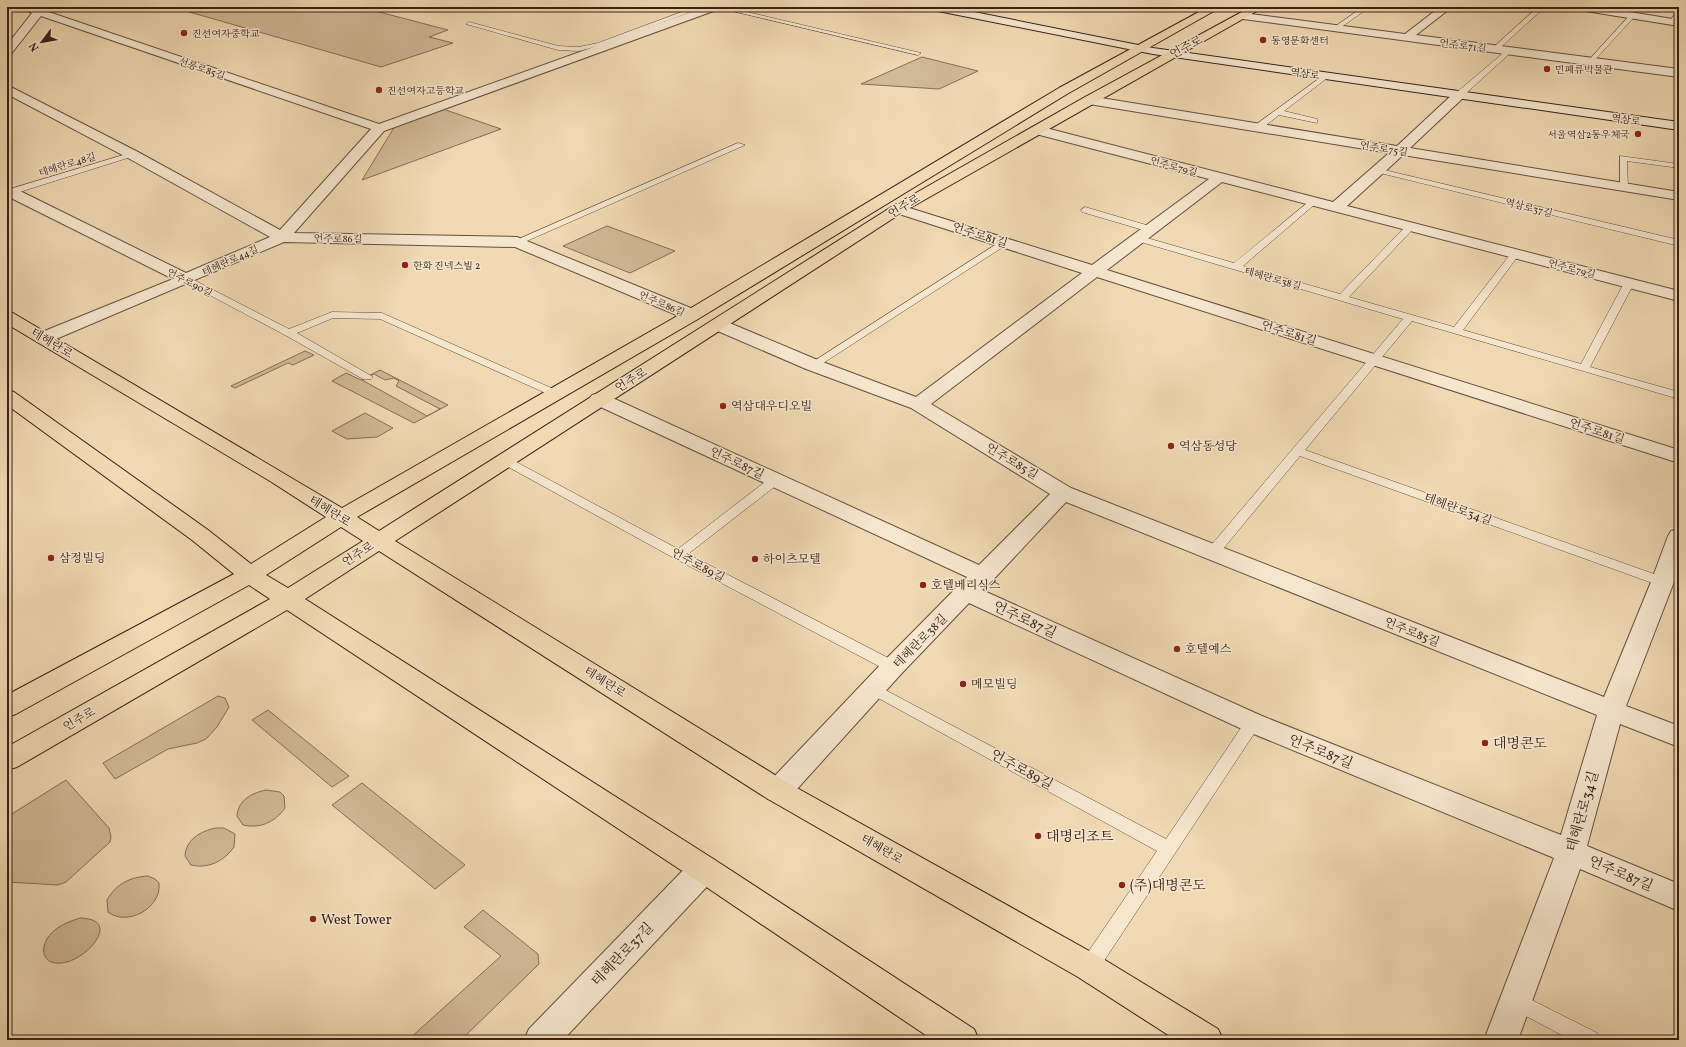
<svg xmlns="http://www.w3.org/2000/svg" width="1686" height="1047" viewBox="0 0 1686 1047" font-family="Vollkorn,'Noto Serif KR',serif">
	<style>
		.green { fill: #d1ba98; stroke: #846e57; fill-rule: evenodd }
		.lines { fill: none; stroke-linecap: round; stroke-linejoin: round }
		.lane-casing { stroke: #654f3d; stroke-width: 1 }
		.street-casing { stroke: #654f3d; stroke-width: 2 }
		.secondary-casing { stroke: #372116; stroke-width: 2 }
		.primary-casing { stroke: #372116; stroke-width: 2 }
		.lane { fill: #f5e6ce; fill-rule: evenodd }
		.street { fill: #f5e6ce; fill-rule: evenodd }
		.secondary { fill: #f5e6ce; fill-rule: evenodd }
		.primary { fill: #f0d9b3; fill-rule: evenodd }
		.poi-dot { fill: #8f2418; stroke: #f5e6ce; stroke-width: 1.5 }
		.labels { text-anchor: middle; stroke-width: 3; stroke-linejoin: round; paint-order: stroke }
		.far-poi-label { font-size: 10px; fill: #372116; stroke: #f5e6ce; text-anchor: start }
		.far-street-label { font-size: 10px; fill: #372116; stroke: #f5e6ce }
		.street-label { font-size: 12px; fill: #372116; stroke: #f5e6ce }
		.poi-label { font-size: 12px; fill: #372116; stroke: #f5e6ce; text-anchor: start }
		.near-street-label { font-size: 14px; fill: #372116; stroke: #f5e6ce }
		.near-poi-label { font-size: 14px; fill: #372116; stroke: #f5e6ce; text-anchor: start }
	</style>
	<rect width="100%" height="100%" fill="#f0d9b3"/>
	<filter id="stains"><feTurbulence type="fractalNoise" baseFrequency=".005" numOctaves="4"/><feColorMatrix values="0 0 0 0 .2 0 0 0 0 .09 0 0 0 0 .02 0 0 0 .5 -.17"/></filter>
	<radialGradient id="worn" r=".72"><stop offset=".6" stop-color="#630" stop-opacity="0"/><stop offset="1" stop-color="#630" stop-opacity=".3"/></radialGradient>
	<g class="green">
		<polygon points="172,7 360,7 448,30 429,37 453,43 381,67"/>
		<polygon points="922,57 978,71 939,89 861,84"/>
		<polygon points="443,109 501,129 362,180 395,126"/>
		<polygon points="607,226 675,251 630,273 563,246"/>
		<polygon points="305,351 314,355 293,365 288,363 235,388 231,386"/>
		<path d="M380,370L448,405L414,423L332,381L346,373L361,380ZM374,374L385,380L394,378L399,381L396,386L440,409L427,416L362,380Z"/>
		<polygon points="365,413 393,428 377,437 347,439 332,431"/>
		<polygon points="218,696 225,698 229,707 217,727 206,739 197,743 168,749 115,779 103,763"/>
		<polygon points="268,710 349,776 332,787 252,720"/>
		<polygon points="66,780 109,828 111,837 110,842 66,882 58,885 7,882 7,817"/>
		<polygon points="362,783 465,865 435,889 332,805"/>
		<path d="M266,790L280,792L284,796L285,808C275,822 260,829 243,825L237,816C238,800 252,793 266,790Z"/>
		<path d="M216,828H224L235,834L234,847C224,861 209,869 191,865L185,856C186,839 201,831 216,828Z"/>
		<path d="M148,876L155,879L159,883C162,908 127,927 108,912L107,900C116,884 130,877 148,876Z"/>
		<polygon points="483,910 538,954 539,964 461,1040 408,1040 501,956 464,927"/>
		<path d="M80,918C121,919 90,956 67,962C40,969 37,944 55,930C62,924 71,921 80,918Z"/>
	</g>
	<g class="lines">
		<defs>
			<g id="lane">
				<polygon points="695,7 704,7 602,45 579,51 558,50 466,24 469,22 558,46 579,47 598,43"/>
				<polygon points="715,7 726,7 921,53 918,55"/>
				<polygon points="1363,7 1370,7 1337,30 1333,30 1333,28"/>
				<polygon points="1538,7 1545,7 1502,46 1508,53 1508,55 1462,97 1456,97 1456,93 1502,54 1496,47 1496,45"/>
				<polygon points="1679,9 1679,16 1675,22 1670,23 1669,22"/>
				<polygon points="1630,15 1635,16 1592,63 1588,63 1588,61"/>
				<polygon points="1679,62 1679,69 1675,73 1671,73 1671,71"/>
				<polygon points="1324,75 1330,76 1284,111 1317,119 1317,123 1279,115 1260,130 1254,130 1254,126"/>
				<polygon points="738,143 745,145 520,244 514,244 512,242"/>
				<polygon points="130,153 137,155 7,196 7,190"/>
				<polygon points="1620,156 1679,164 1679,168 1627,161 1628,187 1624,190 1620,187"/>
				<polygon points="1376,168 1679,240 1679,246 1376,172"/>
				<polygon points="1312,199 1316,202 1315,204 1243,266 1340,294 1407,225 1413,225 1413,229 1349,297 1454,327 1512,252 1518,252 1518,256 1463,330 1581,364 1624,283 1629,280 1632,281 1634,283 1590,367 1679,392 1679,399 1412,321 1305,450 1668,579 1670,582 1668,585 1658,585 1300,456 1218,555 1208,555 1206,552 1208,549 1403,319 1134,240 1132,238 1134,236 1140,236 1234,263"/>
				<polygon points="1085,207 1153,227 1155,229 1150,232 1082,212 1081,210"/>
				<polygon points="1003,240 1008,243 1006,245 817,367 813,368 808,365"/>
				<polygon points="186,276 289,329 332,312 382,313 558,391 560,393 558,395 550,395 380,319 333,318 297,333 373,377 371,379 363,379 285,335 183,281 181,279 183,277"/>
				<polygon points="505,456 678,549 770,478 778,478 780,481 778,484 688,554 898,663 900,667 898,671 893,672 888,671 674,558 501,463 499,460 501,457"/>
				<polygon points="874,684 1166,839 1247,719 1253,717 1259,719 1261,723 1096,973 1089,975 1082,973 1080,967 1082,961 1157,851 869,693 866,689 869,685"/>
				<polygon points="1516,992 1597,1033 1600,1040 1571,1040 1509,1007 1506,1001 1509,995"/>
			</g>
			<g id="street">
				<polygon points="19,7 34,7 379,124 705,7 720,7 719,9 384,131 294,233 517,237 698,311 701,315 698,319 692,320 686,319 515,247 284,242 49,342 43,343 37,342 34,338 37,334 173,279 7,196 7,189 16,189 186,273 270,237 128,158 7,94 7,85 138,152 280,230 371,129 41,16 11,54 7,55 7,45 32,13"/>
				<polygon points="1440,7 1452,7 1416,35 1679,69 1679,77 1243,19 1238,16 1243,13 1405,34"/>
				<polygon points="1574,7 1599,7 1679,20 1679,26 1579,10"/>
				<path d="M1459,91L1463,92L1465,95L1463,98L1410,148L1679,192V200L1403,155L1347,206L1679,291V301L1222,182L1107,270L1679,450V463L1097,277L931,404L1071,488L1604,697L1651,582L1668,536L1671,531L1679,529V569L1626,706L1679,726V747L1620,724L1587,846L1679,884V911L1580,869L1518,1040H1484L1554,858L1244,730L969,603L902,673L788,799L778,802L768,799L764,791L768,783L884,661L967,577L592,403L589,399L592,395L599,393L606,395L979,565L1050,494L911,408L806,369L713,329L710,325L713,321L719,320L725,321L820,361L916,397L1082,273L893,212L891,209L893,206H903L1092,265L1209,179L1032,133L1030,130L1032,127H1042L1333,202L1389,153L1089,104L1085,103L1083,100L1085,97L1089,96L1397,146L1455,92ZM1066,502L1597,715L1561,835L1262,716L982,590L992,581Z"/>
				<polygon points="704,857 715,860 719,869 715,878 563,1040 524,1040 529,1029 693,860"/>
			</g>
			<polygon id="secondary" points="928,7 949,7 1153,48 1679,122 1679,130 1153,54 933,10"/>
			<path id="primary" d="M1208,7H1221L1067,94L698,319L357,517L379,531L893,206L1085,97L1251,7H1264L903,212L395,541L788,783L1100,957L1218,1029L1223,1040H1176L1078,977L768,799L379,551L305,599L715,860L974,1029L979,1040H933L693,878L287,610L17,767L7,770V747L270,599L249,585L16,714L7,717V695L234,574L192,540L7,405V390L14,392L208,530L251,564L326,517L270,481L7,324V312L13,313L342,508L686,311L1059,88ZM341,527L363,541L288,588L266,575Z"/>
		</defs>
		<use href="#lane" class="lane-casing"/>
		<use href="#street" class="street-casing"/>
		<use href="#secondary" class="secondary-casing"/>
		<use href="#primary" class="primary-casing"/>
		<use href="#lane" class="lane"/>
		<use href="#street" class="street"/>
		<use href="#secondary" class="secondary"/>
		<use href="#primary" class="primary"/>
	</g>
	<g class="poi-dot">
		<circle cx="184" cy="33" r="4"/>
		<circle cx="1263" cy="40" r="4"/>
		<circle cx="1547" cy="69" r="4"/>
		<circle cx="379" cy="90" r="4"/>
		<circle cx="1638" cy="134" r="4"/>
		<circle cx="405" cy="265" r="4"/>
		<circle cx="723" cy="406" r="4"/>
		<circle cx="1171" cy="446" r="4"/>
		<circle cx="51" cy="558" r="4"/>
		<circle cx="755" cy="559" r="4"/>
		<circle cx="923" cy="585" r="4"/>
		<circle cx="1177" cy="649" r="4"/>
		<circle cx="963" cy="684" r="4"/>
		<circle cx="1485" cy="743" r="4"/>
		<circle cx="1038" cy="836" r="4"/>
		<circle cx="1122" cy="885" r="4"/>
		<circle cx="313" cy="919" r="4"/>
	</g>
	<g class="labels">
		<g class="far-poi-label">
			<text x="192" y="37">진선여자중학교</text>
			<text x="1271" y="44">동영문화센터</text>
			<text x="1555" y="73">민폐류박물관</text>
			<text x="387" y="94">진선여자고등학교</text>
			<text x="1630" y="138" text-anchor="end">서울역삼2동우체국</text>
			<text x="413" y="269">한화 진넥스빌 2</text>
		</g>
		<g class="far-street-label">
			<text transform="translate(1463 45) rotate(7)" y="4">언주로71길</text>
			<text transform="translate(202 68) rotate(19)" y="4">선릉로85길</text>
			<text transform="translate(1305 73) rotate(8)" y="4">역삼로</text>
			<text transform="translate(1626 119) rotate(8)" y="4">역삼로</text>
			<text transform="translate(1384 148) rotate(9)" y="4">언주로75길</text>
			<text transform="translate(67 164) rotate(-17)" y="4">테헤란로48길</text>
			<text transform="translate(1174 166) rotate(15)" y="4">언주로79길</text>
			<text transform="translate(1529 207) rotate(14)" y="4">역삼로37길</text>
			<text transform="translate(338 238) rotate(1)" y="4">언주로86길</text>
			<text transform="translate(230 260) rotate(-24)" y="4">테헤란로44길</text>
			<text transform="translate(1572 268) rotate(14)" y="4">언주로79길</text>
			<text transform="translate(1273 278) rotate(16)" y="4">테헤란로38길</text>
			<text transform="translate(190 282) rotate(27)" y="4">언주로90길</text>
			<text transform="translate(662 303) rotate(23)" y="4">언주로86길</text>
		</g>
		<g class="street-label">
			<text transform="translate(1186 47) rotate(-28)" y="4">언주로</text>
			<text transform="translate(904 206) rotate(-31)" y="4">언주로</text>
			<text transform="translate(980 235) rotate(18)" y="4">언주로81길</text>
			<text transform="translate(1289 333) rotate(17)" y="4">언주로81길</text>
			<text transform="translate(52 343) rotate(31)" y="4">테헤란로</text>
			<text transform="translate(631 380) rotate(-32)" y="4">언주로</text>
			<text transform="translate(1597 431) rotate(18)" y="4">언주로81길</text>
			<text transform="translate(1012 461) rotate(31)" y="4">언주로85길</text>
			<text transform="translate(737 463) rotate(25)" y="4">언주로87길</text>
			<text transform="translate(1458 509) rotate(20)" y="4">테헤란로34길</text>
			<text transform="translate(330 511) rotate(32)" y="4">테헤란로</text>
			<text transform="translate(358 554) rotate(-33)" y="4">언주로</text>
			<text transform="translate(698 565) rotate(28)" y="4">언주로89길</text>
			<text transform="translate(1412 632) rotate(22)" y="4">언주로85길</text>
			<text transform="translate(920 641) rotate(-45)" y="4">테헤란로38길</text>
			<text transform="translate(605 682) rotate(32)" y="4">테헤란로</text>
			<text transform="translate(79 719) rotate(-30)" y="4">언주로</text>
			<text transform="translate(882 849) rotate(30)" y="4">테헤란로</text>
		</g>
		<g class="poi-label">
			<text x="731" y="410">역삼대우디오빌</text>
			<text x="1179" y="450">역삼동성당</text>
			<text x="59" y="562">삼정빌딩</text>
			<text x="763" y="563">하이츠모텔</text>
			<text x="931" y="589">호텔베리식스</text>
			<text x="1185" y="653">호텔예스</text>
			<text x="971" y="688">메모빌딩</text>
		</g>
		<g class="near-street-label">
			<text transform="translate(1025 619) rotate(25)" y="5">언주로87길</text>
			<text transform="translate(1321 751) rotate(22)" y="5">언주로87길</text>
			<text transform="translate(1022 769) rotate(28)" y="5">언주로89길</text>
			<text transform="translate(1582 811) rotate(-74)" y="5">테헤란로34길</text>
			<text transform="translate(1621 873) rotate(23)" y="5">언주로87길</text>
			<text transform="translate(622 954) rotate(-46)" y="5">테헤란로37길</text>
		</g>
		<g class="near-poi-label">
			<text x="1493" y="748">대명콘도</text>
			<text x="1046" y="841">대명리조트</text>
			<text x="1130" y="890">(주)대명콘도</text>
			<text x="321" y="924">West Tower</text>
		</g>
	</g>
	<rect width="1686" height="1047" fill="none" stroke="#f0d9b3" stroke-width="24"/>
	<rect x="8" y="8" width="1670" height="1031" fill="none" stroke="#372116" stroke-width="2"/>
	<rect x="12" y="12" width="1662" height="1023" fill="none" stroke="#372116"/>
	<g transform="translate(42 42) rotate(238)" stroke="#f5e6ce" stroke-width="3" paint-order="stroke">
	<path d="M0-3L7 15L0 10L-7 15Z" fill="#372116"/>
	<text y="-6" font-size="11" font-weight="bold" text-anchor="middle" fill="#372116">N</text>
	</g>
	<rect width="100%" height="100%" filter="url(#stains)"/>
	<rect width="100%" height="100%" fill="url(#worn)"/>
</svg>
